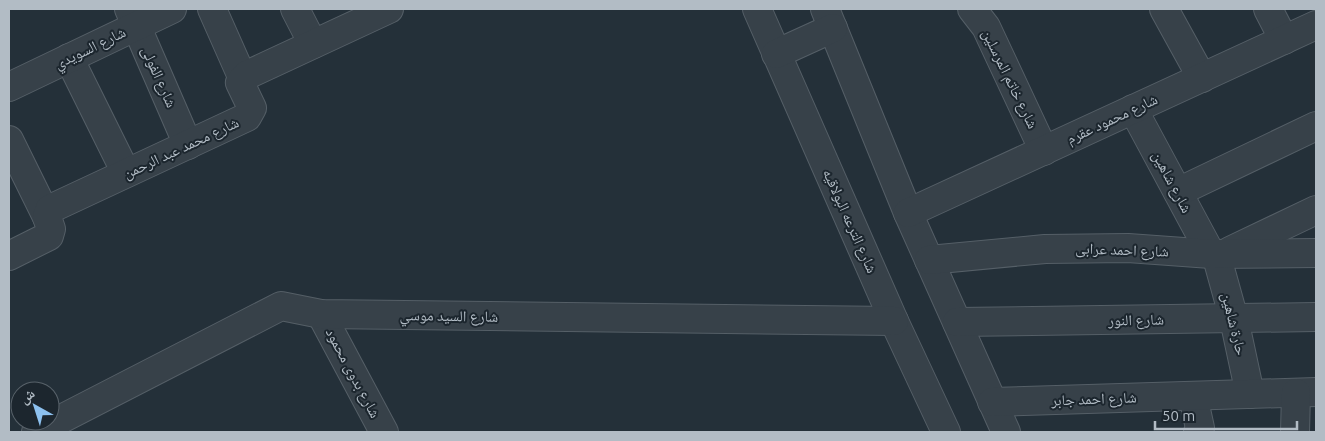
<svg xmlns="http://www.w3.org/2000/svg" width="1325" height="441" viewBox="0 0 1325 441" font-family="Ubuntu,'Noto Naskh Arabic',sans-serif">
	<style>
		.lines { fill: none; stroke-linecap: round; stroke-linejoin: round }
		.minor-casing { stroke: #555f67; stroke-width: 30 }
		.minor { stroke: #374149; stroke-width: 28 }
		.labels { text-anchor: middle; stroke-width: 4; stroke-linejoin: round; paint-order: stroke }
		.street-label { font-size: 15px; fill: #b2bcc5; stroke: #1c262e }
	</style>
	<rect width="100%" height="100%" fill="#243039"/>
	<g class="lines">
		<defs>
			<g id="minor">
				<polyline points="129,9 188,145"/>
				<polyline points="212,9 243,79"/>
				<polyline points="295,9 313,44"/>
				<polyline points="757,9 894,321 946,432"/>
				<polyline points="825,9 908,213 1006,432"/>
				<polyline points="972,9 986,27 1044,151"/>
				<polyline points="1164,9 1202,78"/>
				<polyline points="1268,9 1284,40"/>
				<polyline points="776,54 833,28"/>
				<polyline points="69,58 126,173"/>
				<polyline points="9,87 172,9"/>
				<polyline points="1133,109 1211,254"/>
				<polyline points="9,140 47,217"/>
				<polyline points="1178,192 1316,126"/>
				<polyline points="908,213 1316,25"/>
				<polyline points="1230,251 1316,210"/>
				<polyline points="1216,254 1234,319 1250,394"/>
				<polyline points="9,256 49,236 51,229 47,217 50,209 247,117 252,108 240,83 247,75 389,9"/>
				<polyline points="929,260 1045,249 1128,248 1211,254 1316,253"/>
				<polyline points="321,314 384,432"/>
				<polyline points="957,322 1316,317"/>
				<polyline points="1193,396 1200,428 1198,432"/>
				<polyline points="992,402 1316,392"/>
				<polyline points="36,432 281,306 321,314 894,321"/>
				<polyline points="1295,432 1296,393"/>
			</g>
		</defs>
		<use href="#minor" class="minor-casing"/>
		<use href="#minor" class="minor"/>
	</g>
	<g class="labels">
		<g class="street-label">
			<text transform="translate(90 48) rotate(-26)" y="5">شارع السويدي</text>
			<text transform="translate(159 77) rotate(66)" y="5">شارع الفولى</text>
			<text transform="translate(1010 79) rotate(64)" y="5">شارع خاتم المرسلين</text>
			<text transform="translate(1112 119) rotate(-25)" y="5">شارع محمود عقرم</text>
			<text transform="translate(181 148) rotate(-25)" y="5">شارع محمد عبد الرحمن</text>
			<text transform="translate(1172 182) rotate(62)" y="5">شارع شاهين</text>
			<text transform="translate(850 221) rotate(66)" y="5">شارع الترعه البولاقيه</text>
			<text transform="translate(1122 250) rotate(2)" y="5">شارع احمد عرابى</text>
			<text transform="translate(449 316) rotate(1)" y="5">شارع السيد موسي</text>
			<text transform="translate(1136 320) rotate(-1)" y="5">شارع النور</text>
			<text transform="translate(1234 324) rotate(76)" y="5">حارة شاهين</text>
			<text transform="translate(353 373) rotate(62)" y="5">شارع بدوى محمود</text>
			<text transform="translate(1094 399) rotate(-2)" y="5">شارع احمد جابر</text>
		</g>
	</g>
	<rect width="1325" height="441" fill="none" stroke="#b2bcc5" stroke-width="20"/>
	<g transform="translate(35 406) rotate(321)"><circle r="24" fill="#1c262e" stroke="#58626a"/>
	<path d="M0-4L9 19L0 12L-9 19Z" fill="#8dc1ef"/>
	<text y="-8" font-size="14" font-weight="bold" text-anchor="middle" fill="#b2bcc5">ش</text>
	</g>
	<path d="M1155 421v8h142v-8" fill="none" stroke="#b2bcc5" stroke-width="2.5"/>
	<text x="1162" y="421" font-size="15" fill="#b2bcc5" stroke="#1c262e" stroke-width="4" paint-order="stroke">50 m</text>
</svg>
